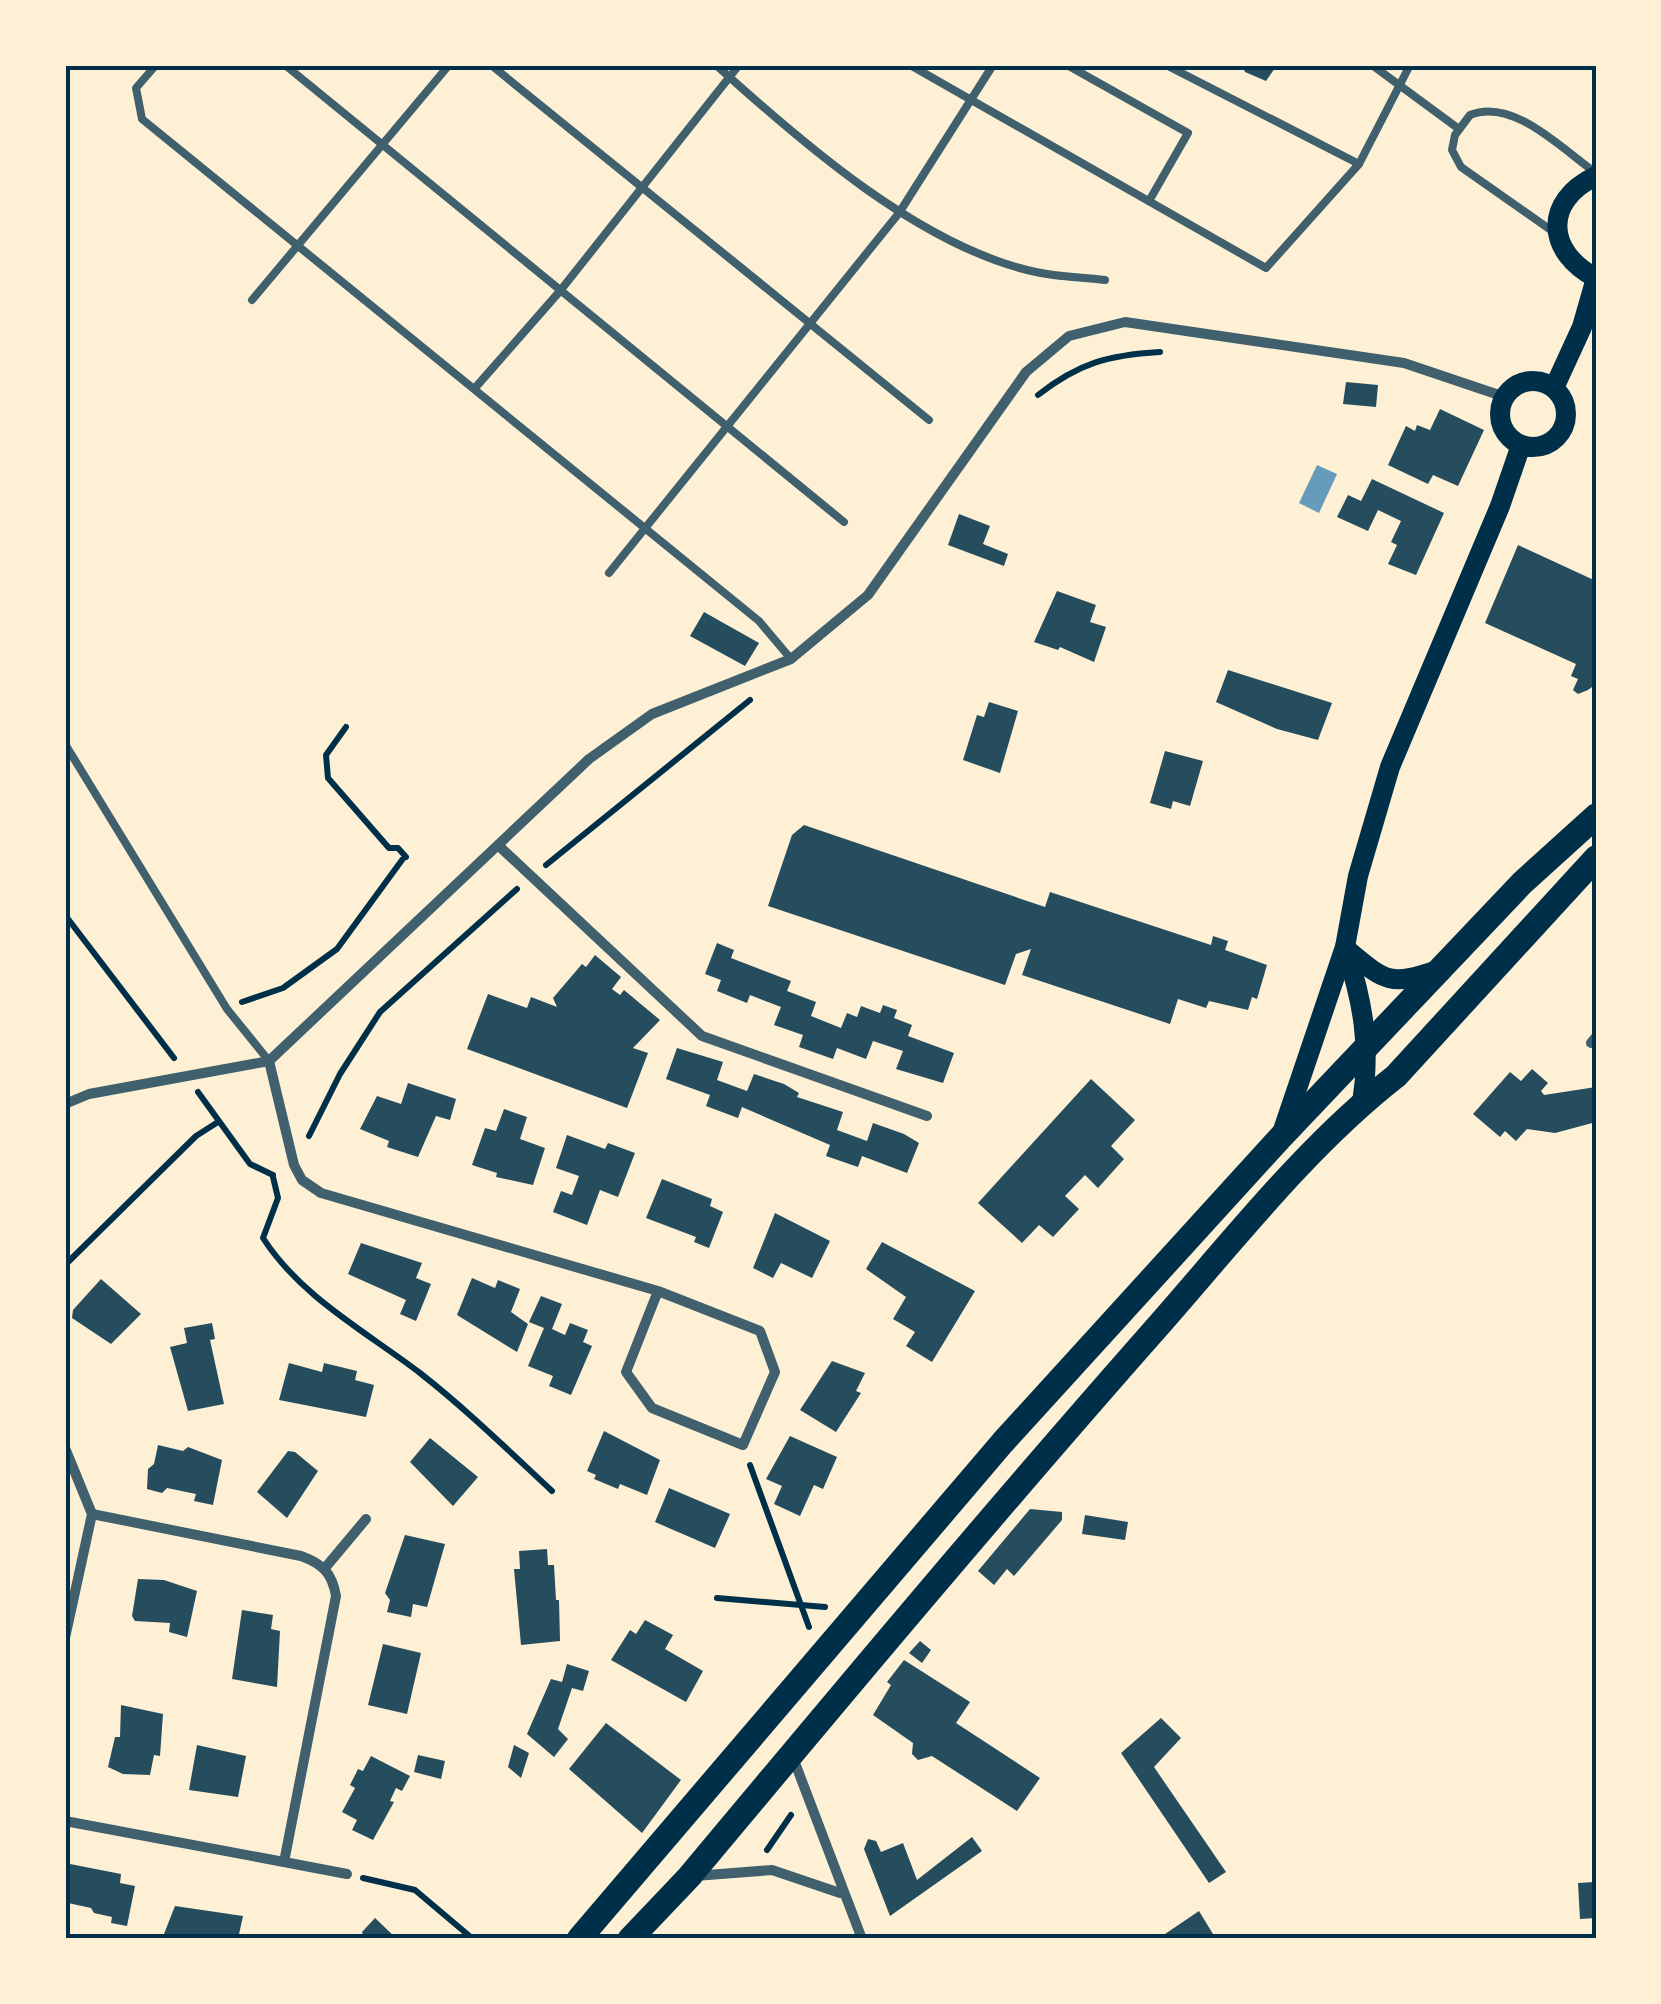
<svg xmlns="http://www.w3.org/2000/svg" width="1661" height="2004" viewBox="0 0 1661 2004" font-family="'PT Sans',sans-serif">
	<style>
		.water { fill: #669bbc }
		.building { fill: #264d5e }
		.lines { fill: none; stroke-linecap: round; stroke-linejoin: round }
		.path { stroke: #003049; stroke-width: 6 }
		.service { stroke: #3f606c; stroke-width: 8 }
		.minor { stroke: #3f606c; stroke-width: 10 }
		.secondary { stroke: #003049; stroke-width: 20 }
		.primary { stroke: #003049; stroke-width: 25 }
		.neatline { fill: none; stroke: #003049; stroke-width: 4 }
	</style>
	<rect width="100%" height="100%" fill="#fdf0d5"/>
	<polygon class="water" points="1317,465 1337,474 1319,513 1299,503"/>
	<g class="building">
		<polygon points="1242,65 1277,65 1266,81 1245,72"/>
		<polygon points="1346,382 1378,385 1376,407 1343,404"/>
		<polygon points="1440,409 1484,430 1458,486 1433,475 1428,484 1388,465 1406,426 1415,431 1417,425 1430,430"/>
		<polygon points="1372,479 1444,513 1416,575 1388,564 1397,545 1391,542 1401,521 1378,510 1368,531 1337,517 1348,495 1361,501"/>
		<polygon points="959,514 990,526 983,544 1008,554 1004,566 948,545"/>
		<polygon points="1518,545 1596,581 1596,684 1588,690 1578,694 1573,690 1578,679 1571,676 1576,664 1485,623"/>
		<polygon points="1057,591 1096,605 1090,622 1106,627 1094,662 1060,647 1058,650 1034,642"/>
		<polygon points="704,612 759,643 745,666 690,636"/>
		<polygon points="1228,670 1332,703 1318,740 1277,729 1216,702"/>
		<polygon points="989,702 1018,711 1000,773 963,760 977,715 984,717"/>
		<polygon points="1165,751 1203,761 1190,806 1173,801 1171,809 1150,803"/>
		<polygon points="804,825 1045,907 1050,892 1211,945 1213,936 1228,941 1225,950 1267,965 1257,999 1252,997 1248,1010 1209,1001 1206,1008 1178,999 1170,1024 1022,975 1031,949 1016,954 1005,985 768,906 792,835"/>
		<polygon points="717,943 734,950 731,958 791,981 787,991 816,1002 811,1016 841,1028 847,1013 857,1017 861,1006 880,1013 883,1005 897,1010 894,1018 912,1025 908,1036 954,1053 943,1083 896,1069 903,1051 873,1041 866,1059 837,1048 833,1059 799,1047 803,1035 774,1025 781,1007 750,995 747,1003 717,991 721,980 705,974"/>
		<polygon points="595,955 621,977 612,989 620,995 624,990 660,1020 633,1048 648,1053 627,1108 467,1049 488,994 527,1008 531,997 557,1007 553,998 582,964 586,967"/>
		<polygon points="677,1048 723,1062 717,1080 747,1091 754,1074 784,1084 799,1093 797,1097 843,1112 837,1130 867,1141 873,1123 904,1134 919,1143 907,1173 862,1156 858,1167 826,1156 830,1145 742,1107 738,1118 706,1106 710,1095 666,1079"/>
		<polygon points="1532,1069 1548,1083 1541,1091 1544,1095 1596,1087 1596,1122 1555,1133 1527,1129 1516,1141 1505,1131 1500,1137 1473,1114 1510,1072 1521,1081"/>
		<polygon points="1091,1079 1135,1120 1111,1146 1124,1159 1098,1188 1085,1175 1065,1196 1079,1209 1053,1237 1039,1225 1022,1243 978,1203"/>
		<polygon points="408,1083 456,1099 450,1120 436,1116 418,1157 387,1147 389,1141 360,1129 377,1096 401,1104"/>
		<polygon points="504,1109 527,1117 520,1139 545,1148 533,1185 496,1177 497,1173 472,1165 485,1128 496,1131"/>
		<polygon points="567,1135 605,1149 608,1143 635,1153 618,1197 600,1190 587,1225 553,1212 561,1191 572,1195 579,1176 556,1168"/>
		<polygon points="662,1179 712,1199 710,1206 723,1212 709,1248 694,1242 696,1237 646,1218"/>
		<polygon points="775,1213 830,1241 812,1278 781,1263 773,1278 753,1268"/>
		<polygon points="882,1242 975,1291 932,1362 906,1346 915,1332 893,1319 906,1297 866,1269"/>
		<polygon points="361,1243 422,1263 416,1278 431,1284 416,1321 400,1314 406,1300 348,1274"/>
		<polygon points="472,1278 495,1288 498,1280 520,1289 511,1312 528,1324 517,1352 457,1315"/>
		<polygon points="101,1279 141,1314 111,1344 72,1318 73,1310"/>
		<polygon points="541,1296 562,1304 552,1329 565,1335 570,1323 588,1330 583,1342 592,1346 571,1395 549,1386 553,1376 528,1366 544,1328 529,1322"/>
		<polygon points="212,1323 215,1339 210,1340 224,1404 188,1411 170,1347 187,1343 184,1328"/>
		<polygon points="832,1361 865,1373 856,1391 861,1393 836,1432 800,1410"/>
		<polygon points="289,1363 322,1372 324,1363 357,1371 355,1380 374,1385 366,1417 279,1400"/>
		<polygon points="604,1431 660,1460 647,1495 620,1484 618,1489 594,1479 596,1475 587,1471"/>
		<polygon points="790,1436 837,1457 823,1489 814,1485 800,1516 774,1504 782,1486 766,1479"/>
		<polygon points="430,1438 478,1477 453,1506 410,1462"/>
		<polygon points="158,1445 183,1451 188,1447 222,1460 213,1505 194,1501 196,1494 167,1488 162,1493 147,1489 148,1469 154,1464"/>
		<polygon points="288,1451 295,1452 318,1471 287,1518 257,1492"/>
		<polygon points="669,1488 730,1514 715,1548 655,1522"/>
		<polygon points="1030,1509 1062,1512 1062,1520 1014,1576 1007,1569 994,1585 978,1571"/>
		<polygon points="1085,1515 1128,1522 1125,1540 1082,1534"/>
		<polygon points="405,1535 445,1544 427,1607 413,1604 411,1617 387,1612 390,1600 385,1593"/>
		<polygon points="547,1549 548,1565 554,1565 556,1600 559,1600 560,1641 521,1645 514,1569 520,1569 519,1551"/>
		<polygon points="138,1579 164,1580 197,1591 187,1637 169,1632 170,1623 135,1621 132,1616"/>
		<polygon points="242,1610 273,1615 271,1629 280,1631 277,1687 232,1679"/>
		<polygon points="645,1620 673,1635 665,1649 703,1671 686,1702 611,1660 630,1630 636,1634"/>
		<polygon points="920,1641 931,1650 922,1663 909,1653"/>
		<polygon points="383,1644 421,1653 407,1714 368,1705"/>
		<polygon points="904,1660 970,1702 956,1723 1040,1778 1017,1811 932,1756 918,1760 912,1754 913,1743 873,1715 891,1685 887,1682"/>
		<polygon points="567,1664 589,1671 583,1691 572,1688 558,1729 568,1739 554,1757 527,1734 551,1679 562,1682"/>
		<polygon points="121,1705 163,1714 160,1756 154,1755 150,1775 123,1774 108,1767 115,1737 120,1737"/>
		<polygon points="1161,1718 1181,1738 1154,1767 1226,1872 1209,1883 1121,1753"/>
		<polygon points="606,1723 681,1780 642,1833 569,1769"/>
		<polygon points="197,1745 246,1756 238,1797 189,1790"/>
		<polygon points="514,1745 529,1753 521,1778 508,1767"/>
		<polygon points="418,1755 445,1761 441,1779 414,1772"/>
		<polygon points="371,1756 410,1776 402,1791 396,1788 390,1801 394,1802 373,1840 352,1830 357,1820 342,1812 355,1788 350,1785 358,1769 363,1771"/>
		<polygon points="972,1837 982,1851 890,1916 864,1849 868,1839 876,1841 881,1852 903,1843 917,1880"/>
		<polygon points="70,1864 121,1874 120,1883 135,1886 127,1926 111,1923 112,1917 94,1913 91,1908 68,1903"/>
		<polygon points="1594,1882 1596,1918 1580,1919 1578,1883"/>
		<polygon points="175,1906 243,1916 238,1939 162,1939"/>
		<polygon points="1199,1911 1216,1939 1162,1939 1165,1934"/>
		<polygon points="375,1918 397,1939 364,1939 362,1932"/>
	</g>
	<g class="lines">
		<g class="path">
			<path d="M1038,395C1079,363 1108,355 1160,352"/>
			<polyline points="346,727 326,755 328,778 389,848 398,848 406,857"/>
			<polyline points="546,865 750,700"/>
			<polyline points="65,915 174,1058"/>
			<polyline points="242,1002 283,988 337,949 402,860"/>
			<polyline points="198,1092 250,1164 273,1175"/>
			<polyline points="309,1136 340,1074 380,1012 517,889"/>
			<path d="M273,1177L278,1198L263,1238C301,1297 365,1331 420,1373C466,1409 509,1451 552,1491"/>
			<polyline points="65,1265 196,1136 218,1122"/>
			<polyline points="750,1465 809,1627"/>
			<polyline points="717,1598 825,1607"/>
			<polyline points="767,1850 791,1815"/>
			<polyline points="363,1878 415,1890 473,1939"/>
		</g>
		<g class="service">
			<polyline points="156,65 136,88 142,119 759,621 791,659"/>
			<polyline points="285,65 844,522"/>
			<polyline points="491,65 929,420"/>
			<path d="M716,65C801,142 922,248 1036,272C1058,277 1082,277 1105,280"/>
			<polyline points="910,65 1266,268 1359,164 1410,65"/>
			<polyline points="1067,65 1188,133 1149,201"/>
			<polyline points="1166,65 1359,164"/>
			<polyline points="1372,65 1459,129"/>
			<path d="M1555,233L1461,167L1452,150L1455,135L1470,115C1513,97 1563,150 1596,173"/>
			<polyline points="252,300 449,65"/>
			<polyline points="475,388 560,291 739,65"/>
			<polyline points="609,573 899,213 993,65"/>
			<polyline points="65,744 227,1009 269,1061"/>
		</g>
		<g class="minor">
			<polyline points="499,846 702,1036 927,1116"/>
			<polyline points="1591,1043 1596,1037"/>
			<polyline points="269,1061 294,1165 302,1180 321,1193 658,1291 626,1372 652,1408 743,1445 775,1372 760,1331 658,1291"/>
			<polyline points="65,1104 89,1094 269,1061 589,759 652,714 791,659 868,595 1026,372 1069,336 1125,322 1404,363 1505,397"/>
			<polyline points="65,1448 92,1514 65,1638"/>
			<polyline points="325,1568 366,1519"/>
			<polyline points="792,1755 862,1939"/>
			<path d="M65,1821L284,1862L336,1596C332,1573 323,1564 301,1556L92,1514"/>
			<polyline points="284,1862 347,1874"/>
			<polyline points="695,1876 772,1870 840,1893"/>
		</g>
		<g class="secondary">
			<path d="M1596,176C1543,201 1546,252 1596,278"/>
			<circle cx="1533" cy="414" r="33"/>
			<polyline points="1554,388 1582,327 1596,278"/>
			<path d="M1345,947C1363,1001 1371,1047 1362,1103"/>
			<path d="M1345,948C1385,981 1388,987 1438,970"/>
			<polyline points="1281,1136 1345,947 1358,876 1390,767 1500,506 1521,445"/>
		</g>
		<g class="primary">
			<polyline points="579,1939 1003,1442 1280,1138 1522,883 1596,816"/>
			<path d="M630,1939L689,1877C841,1695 994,1512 1151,1334C1229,1246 1304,1148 1396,1076L1596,858"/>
		</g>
	</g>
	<rect width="1661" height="2004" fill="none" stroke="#fdf0d5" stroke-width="135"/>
	<rect x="68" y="68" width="1526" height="1868" class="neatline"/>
</svg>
